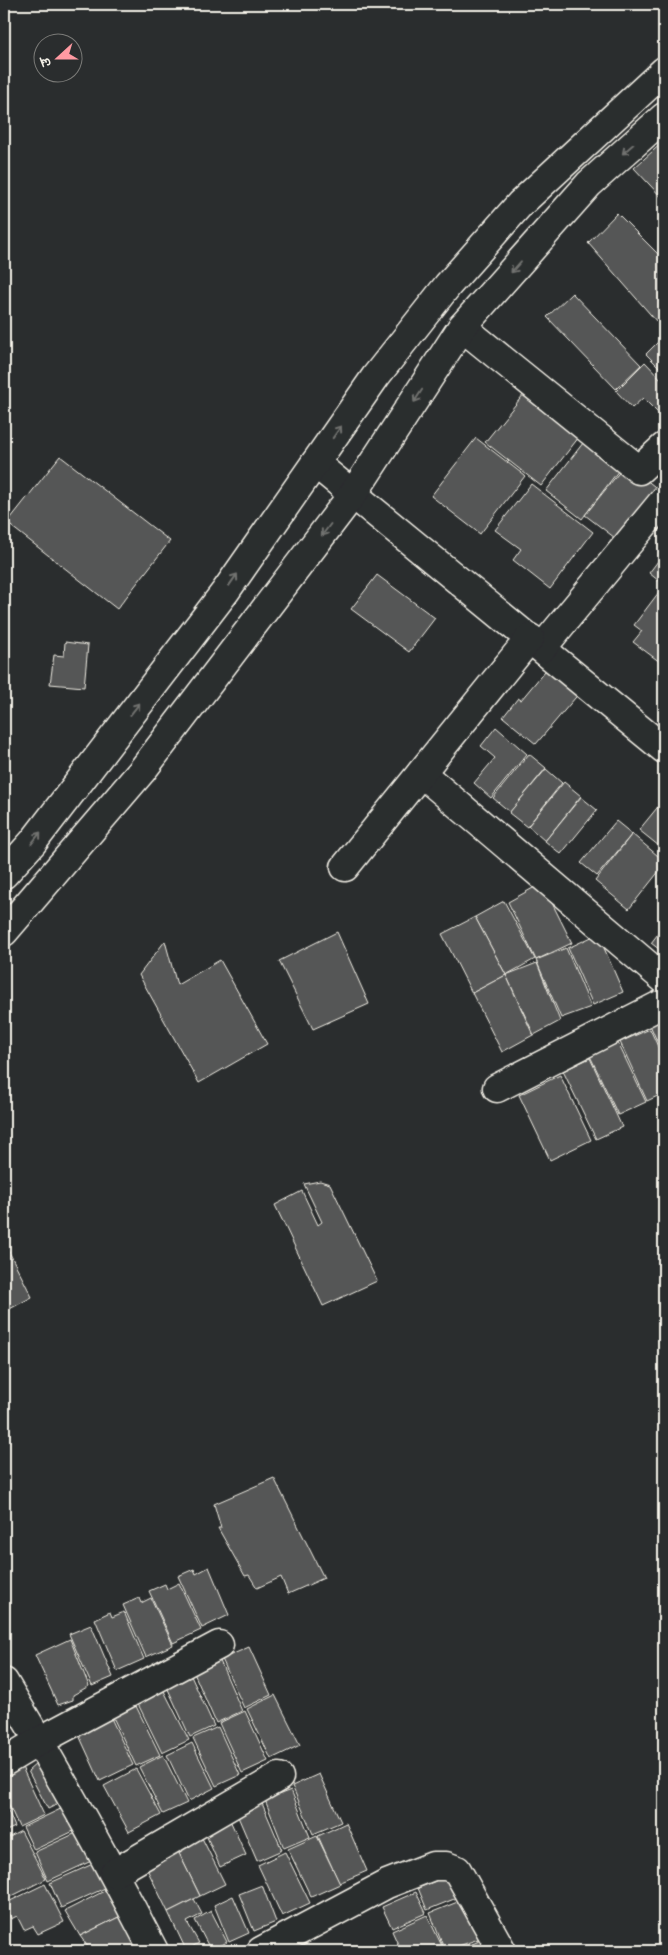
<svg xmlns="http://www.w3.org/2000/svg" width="668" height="1955" viewBox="0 0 668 1955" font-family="Kalam,'Playpen Sans Deva',sans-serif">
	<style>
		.building { fill: #555756; stroke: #f4f1e8 }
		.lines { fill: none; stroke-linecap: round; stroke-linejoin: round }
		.minor-casing { stroke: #f4f1e8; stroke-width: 31 }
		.minor { stroke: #2a2d2e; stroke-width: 28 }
		.oneway { stroke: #71726f }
	</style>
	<rect width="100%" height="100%" fill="#2a2d2e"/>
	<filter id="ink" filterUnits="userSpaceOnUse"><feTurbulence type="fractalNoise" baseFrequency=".02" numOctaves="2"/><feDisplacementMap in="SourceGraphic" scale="10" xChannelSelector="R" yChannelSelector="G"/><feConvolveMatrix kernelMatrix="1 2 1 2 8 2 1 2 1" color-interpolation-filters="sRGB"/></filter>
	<g filter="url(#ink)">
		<g class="building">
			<polygon points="664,141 664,200 634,168"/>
			<polygon points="617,213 664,260 664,330 588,243"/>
			<polygon points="572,293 641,365 616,389 547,317"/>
			<polygon points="664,336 664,372 646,354"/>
			<polygon points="645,362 664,382 664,419 643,398 632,408 616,391"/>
			<polygon points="524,394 579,437 541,486 485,442"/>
			<polygon points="590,434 625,462 582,519 546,491"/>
			<polygon points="476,438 525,476 480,534 431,496"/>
			<polygon points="60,456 170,541 117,609 7,523"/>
			<polygon points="626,464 659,490 619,541 585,515"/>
			<polygon points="531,484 593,532 550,589 513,560 521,549 495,530"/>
			<polygon points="664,553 664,585 649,573"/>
			<polygon points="377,575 435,618 409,652 351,609"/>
			<polygon points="659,592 664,596 664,665 633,642 642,631 634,625"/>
			<polygon points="65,642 88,645 84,687 50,684 54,655 64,656"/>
			<polygon points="550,665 581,691 536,744 503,717 518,698 521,700"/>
			<polygon points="496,727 527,754 491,798 474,783 495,758 481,746"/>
			<polygon points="529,754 546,768 510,812 493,798"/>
			<polygon points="546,769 562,783 527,827 509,813"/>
			<polygon points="564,782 581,796 545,841 528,826"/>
			<polygon points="581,797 597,810 561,854 545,841"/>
			<polygon points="661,803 664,806 664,850 639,830"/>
			<polygon points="616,821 632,834 597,876 581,863"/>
			<polygon points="632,834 664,861 664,865 629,909 595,881"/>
			<polygon points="542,883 572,943 536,960 508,902"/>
			<polygon points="504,901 535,959 506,975 475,917"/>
			<polygon points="475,917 506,975 472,993 442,934"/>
			<polygon points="664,926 664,953 651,943"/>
			<polygon points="337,932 369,1004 313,1029 279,961"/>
			<polygon points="598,934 623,992 593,1005 568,948"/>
			<polygon points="165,941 177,985 220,960 267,1044 199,1083 139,975"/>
			<polygon points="566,948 591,1007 561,1018 536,960"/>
			<polygon points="537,963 560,1021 534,1035 506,975"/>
			<polygon points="506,975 533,1035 502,1052 472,993"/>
			<polygon points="664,1018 664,1057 650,1025"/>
			<polygon points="650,1029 664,1060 664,1093 647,1101 620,1042"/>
			<polygon points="618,1043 646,1102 618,1115 590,1056"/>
			<polygon points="590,1058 622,1127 596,1139 563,1071"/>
			<polygon points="560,1075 591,1140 550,1160 519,1095"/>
			<polygon points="320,1181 330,1184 377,1281 323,1306 275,1205 302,1191 318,1225 322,1222 304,1184"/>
			<polygon points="4,1242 32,1297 4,1312"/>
			<polygon points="274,1478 324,1578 288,1594 281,1577 257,1588 249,1575 245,1576 218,1528 221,1528 214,1504"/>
			<polygon points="209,1567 229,1615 202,1628 178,1576 194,1569 196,1574"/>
			<polygon points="179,1583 201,1630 173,1643 149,1591 165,1584 167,1589"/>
			<polygon points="139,1598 141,1603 151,1598 173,1645 146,1657 123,1605"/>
			<polygon points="110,1612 112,1617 124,1612 144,1659 117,1671 95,1619"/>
			<polygon points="91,1625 113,1677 92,1686 69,1634"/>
			<polygon points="70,1639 89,1686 73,1695 73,1700 58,1705 35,1655"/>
			<polygon points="249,1647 271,1695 244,1708 222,1659"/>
			<polygon points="220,1661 242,1711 216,1723 194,1673"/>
			<polygon points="191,1676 214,1726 190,1737 167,1687"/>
			<polygon points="163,1689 189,1740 162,1753 137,1702"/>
			<polygon points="275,1695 300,1745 271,1759 247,1709"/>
			<polygon points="4,1698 16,1721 13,1725 10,1717 4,1720"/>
			<polygon points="135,1704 160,1755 136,1766 112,1715"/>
			<polygon points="245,1711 268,1761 242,1773 219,1723"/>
			<polygon points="111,1718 133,1765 100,1781 78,1733"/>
			<polygon points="218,1727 240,1775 216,1786 193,1738"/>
			<polygon points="192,1743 214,1788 189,1801 167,1755"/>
			<polygon points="163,1755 187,1803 163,1814 139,1767"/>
			<polygon points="37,1763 62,1802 48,1809 28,1771"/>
			<polygon points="21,1765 44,1815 19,1827 4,1794 4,1773"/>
			<polygon points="136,1769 161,1815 129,1832 104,1786"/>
			<polygon points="319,1774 341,1822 313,1834 292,1786"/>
			<polygon points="291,1790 310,1837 284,1848 265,1800"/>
			<polygon points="4,1801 15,1827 4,1832"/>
			<polygon points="261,1801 282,1850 257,1861 236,1812"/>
			<polygon points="71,1804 82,1827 34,1850 23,1827"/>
			<polygon points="229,1818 246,1855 220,1867 204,1830"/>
			<polygon points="346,1823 367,1871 339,1883 318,1836"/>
			<polygon points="87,1828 100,1857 48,1881 35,1852"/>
			<polygon points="21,1831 46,1879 4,1900 4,1840"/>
			<polygon points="200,1834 225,1884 200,1896 176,1847"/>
			<polygon points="317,1836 340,1884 311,1897 288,1849"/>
			<polygon points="176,1847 200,1896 168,1912 144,1863"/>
			<polygon points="285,1852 310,1903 282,1916 258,1865"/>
			<polygon points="104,1859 114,1884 61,1908 50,1883"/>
			<polygon points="455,1873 464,1895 427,1910 418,1888"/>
			<polygon points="45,1884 64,1922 38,1934 33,1926 24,1930 17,1916 11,1919 4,1904"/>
			<polygon points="116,1885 129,1912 80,1936 65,1911"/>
			<polygon points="262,1885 276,1922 254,1931 239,1894"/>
			<polygon points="416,1892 426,1913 392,1928 382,1907"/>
			<polygon points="233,1896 249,1933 229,1942 214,1905"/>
			<polygon points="194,1899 202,1914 187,1922 199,1943 186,1950 168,1912"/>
			<polygon points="465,1899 481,1938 445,1951 430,1913"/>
			<polygon points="211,1911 227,1942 211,1951 195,1920"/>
			<polygon points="129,1912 147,1951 105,1951 88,1947 80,1936"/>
			<polygon points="427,1915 443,1948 437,1951 401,1951 392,1931"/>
			<polygon points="487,1938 492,1951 458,1951 457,1950"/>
		</g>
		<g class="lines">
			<defs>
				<g id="minor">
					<polyline points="462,327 639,470 664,447"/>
					<polyline points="315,463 664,749"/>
					<polyline points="542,648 664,500"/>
					<polyline points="421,773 664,979"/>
					<polyline points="345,867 530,638"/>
					<polyline points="4,874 33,842 225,592 376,376 448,285 520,204 664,71"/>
					<polyline points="4,932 141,772 353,494 462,327 589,184 664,117"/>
					<polyline points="497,1088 664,1003"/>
					<path d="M4,1682C57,1770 107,1860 154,1951"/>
					<polyline points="4,1762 39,1741 219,1645"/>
					<polyline points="114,1873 279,1777"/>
					<polyline points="261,1951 387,1884 433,1866 446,1866 457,1870 502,1951"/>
				</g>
			</defs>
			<use href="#minor" class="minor-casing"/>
			<use href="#minor" class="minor"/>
		</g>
		<defs><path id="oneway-shaft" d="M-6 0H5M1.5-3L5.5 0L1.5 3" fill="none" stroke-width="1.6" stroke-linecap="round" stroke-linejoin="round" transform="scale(1.25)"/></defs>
		<g class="oneway">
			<use href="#oneway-shaft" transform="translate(628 149) rotate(139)"/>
			<use href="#oneway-shaft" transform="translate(516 267) rotate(131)"/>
			<use href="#oneway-shaft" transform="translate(418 396) rotate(123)"/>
			<use href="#oneway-shaft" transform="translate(337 432) rotate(-55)"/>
			<use href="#oneway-shaft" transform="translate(326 530) rotate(127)"/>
			<use href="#oneway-shaft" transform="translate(233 580) rotate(-55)"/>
			<use href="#oneway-shaft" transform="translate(135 709) rotate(-52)"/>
			<use href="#oneway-shaft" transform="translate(36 838) rotate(-52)"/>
		</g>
	</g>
	<rect width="668" height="1955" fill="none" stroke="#2a2d2e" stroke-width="20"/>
	<rect x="10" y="10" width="648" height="1935" fill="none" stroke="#f4f1e8" stroke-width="2" filter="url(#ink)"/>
	<g transform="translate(58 58) rotate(249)"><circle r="24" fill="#2a2d2e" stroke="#7b7b78"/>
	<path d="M0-4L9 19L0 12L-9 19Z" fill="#ff9aa2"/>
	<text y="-8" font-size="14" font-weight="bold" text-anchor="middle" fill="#f4f1e8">उ</text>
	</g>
</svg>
